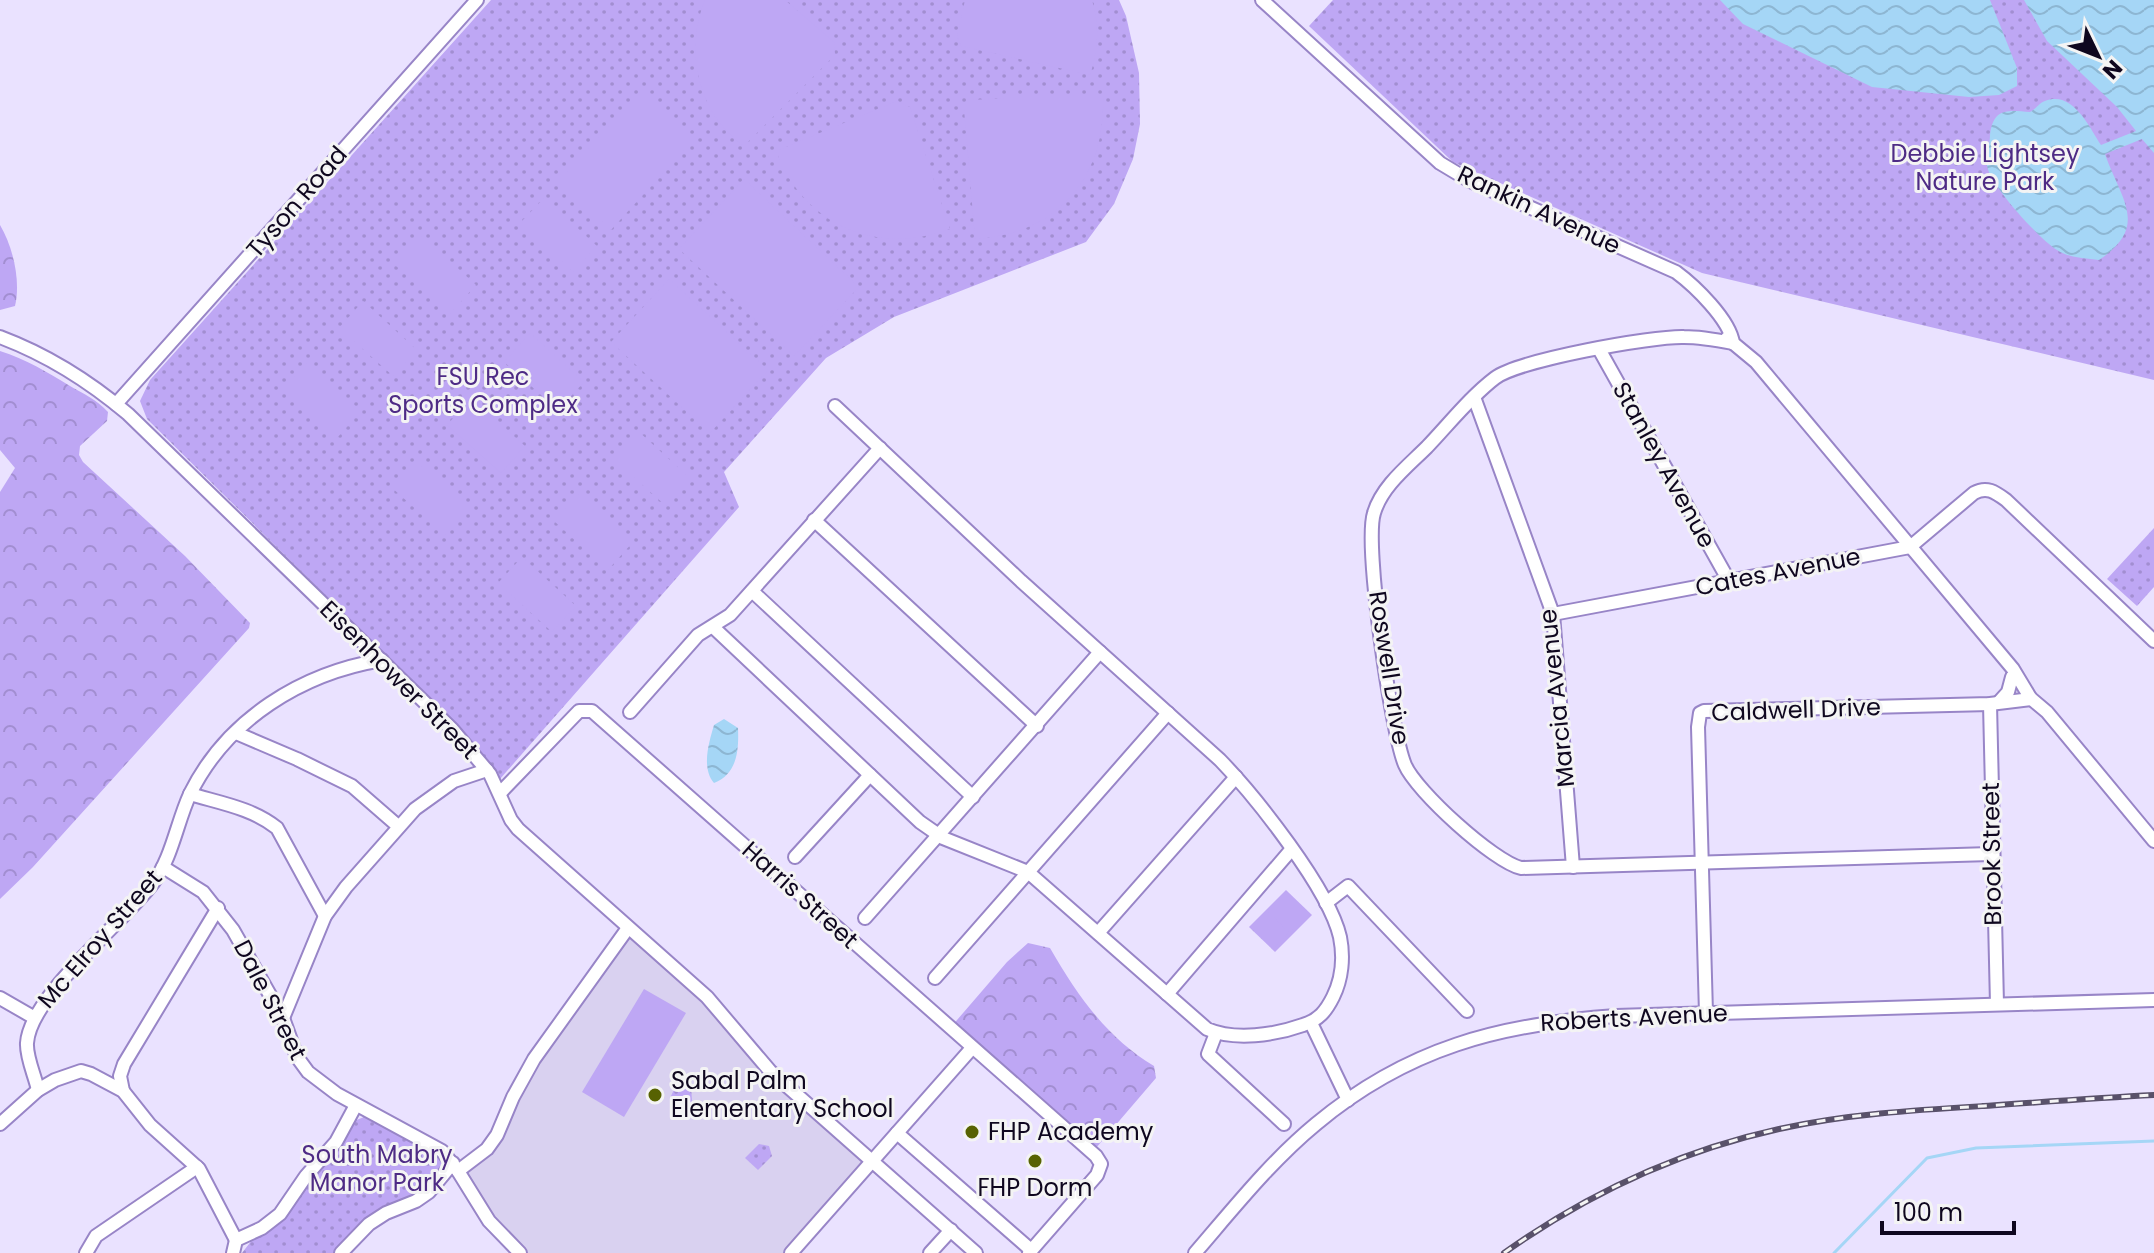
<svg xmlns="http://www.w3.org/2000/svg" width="2154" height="1253" viewBox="0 0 2154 1253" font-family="Poppins,sans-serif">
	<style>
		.built { fill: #d9d1f0 }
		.forest { fill: url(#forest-crowns) }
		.park { fill: url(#park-dots) }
		.pitch { fill: #bea7f4 }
		.water { fill: url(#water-waves) }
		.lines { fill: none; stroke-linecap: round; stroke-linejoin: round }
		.stream { stroke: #a5d6f6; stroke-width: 3 }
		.minor-casing { stroke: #9885c7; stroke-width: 16 }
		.minor { stroke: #fff; stroke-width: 12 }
		.rail-casing { stroke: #59516a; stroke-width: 6 }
		.rail { stroke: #f4f4f4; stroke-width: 3; stroke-dasharray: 9; stroke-linecap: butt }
		.poi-dot { fill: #576202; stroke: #f4f4f4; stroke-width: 3 }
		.labels { text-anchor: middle; stroke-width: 6; stroke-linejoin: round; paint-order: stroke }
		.park-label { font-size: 24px; fill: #4e2b85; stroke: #f4f4f4 }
		.street-label { font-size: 24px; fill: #0f071f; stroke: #f4f4f4 }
		.poi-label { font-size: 24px; fill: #0f071f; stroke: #f4f4f4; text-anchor: start }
	</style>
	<defs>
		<pattern id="forest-crowns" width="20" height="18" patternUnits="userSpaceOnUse" patternTransform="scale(2)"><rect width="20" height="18" fill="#bea7f4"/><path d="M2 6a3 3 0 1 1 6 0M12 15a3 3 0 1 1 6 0" fill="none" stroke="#a28ed1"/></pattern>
		<pattern id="park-dots" width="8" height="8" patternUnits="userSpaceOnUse" patternTransform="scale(2)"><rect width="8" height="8" fill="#bea7f4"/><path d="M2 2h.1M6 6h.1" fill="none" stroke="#a28ed1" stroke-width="1.8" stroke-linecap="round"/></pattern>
		<pattern id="water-waves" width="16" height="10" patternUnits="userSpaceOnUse" patternTransform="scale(2)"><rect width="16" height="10" fill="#a5d6f6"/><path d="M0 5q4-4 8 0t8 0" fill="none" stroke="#8db6d2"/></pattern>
	</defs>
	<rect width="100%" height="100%" fill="#eae2ff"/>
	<polygon class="built" points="629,936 713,1010 759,1068 861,1159 860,1167 784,1253 527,1253 493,1217 464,1172 480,1159 534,1067"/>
	<g class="forest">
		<path d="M0,225C13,247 21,281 15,306L0,310Z"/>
		<path d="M0,351C26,359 47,372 70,386C84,394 97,400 108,412L107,421L80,446L79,455L83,462L185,556L250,623L249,628L33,867L0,899V492L15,468L0,450Z"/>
		<path d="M1028,943L1050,948C1077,995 1107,1038 1154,1066L1156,1078L1096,1148L951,1027L1007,962Z"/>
	</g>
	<g class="park">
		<polygon points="491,0 1119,0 1126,16 1139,73 1140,124 1133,159 1114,204 1086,242 894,317 826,358 724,472 739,507 500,779 463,731 147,419 140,401 150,380"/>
		<polygon points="1333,0 2154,0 2154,380 1702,273 1453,162 1309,26"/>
		<polygon points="2154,528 2154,587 2137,606 2107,579"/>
		<polygon points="1286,890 1312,915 1275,952 1249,927"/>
		<polygon points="684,1079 691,1087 693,1113 682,1118 674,1117 671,1096 677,1083"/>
		<polygon points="364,1117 392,1129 441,1157 444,1160 442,1169 433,1182 336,1253 242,1253 252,1240 282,1220 313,1176 343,1143 354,1121"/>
		<polygon points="759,1144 769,1146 772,1156 758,1170 745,1158"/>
	</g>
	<g class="pitch">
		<path d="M705,0H785L834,42L835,55L744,146C698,115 684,50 705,0Z"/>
		<path d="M965,0H1092C1100,25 1098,51 1090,75L961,46L957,36Z"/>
		<polygon points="640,92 693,140 611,230 558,182"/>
		<path d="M1004,98H1103C1106,178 1056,235 975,239L964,109L973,100Z"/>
		<path d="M897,101L910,107L950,229C877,256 804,226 776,151Z"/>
		<polygon points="744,179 859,287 794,356 679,249"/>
		<polygon points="544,198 597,246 573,272 520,223"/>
		<polygon points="422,236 476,285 450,314 395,265"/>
		<polygon points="669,279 768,370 710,433 611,342"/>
		<polygon points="363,301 417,350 393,376 339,328"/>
		<polygon points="530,333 584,382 558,410 504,362"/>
		<polygon points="307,363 361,411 337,438 283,389"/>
		<polygon points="471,398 525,446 501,473 447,425"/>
		<polygon points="637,430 691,479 666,506 612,458"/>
		<polygon points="415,460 469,509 445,535 391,487"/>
		<polygon points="579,494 633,542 608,570 554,521"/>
		<polygon points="522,557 576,606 552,632 498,583"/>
		<polygon points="1284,896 1305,916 1292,930 1271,909"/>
		<polygon points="1268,912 1289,932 1275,947 1254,926"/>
		<polygon points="644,989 686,1013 624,1117 582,1092"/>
	</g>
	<g class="water">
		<polygon points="1720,0 1990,0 2017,68 2017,86 1999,95 1969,97 1872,87 1743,24"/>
		<path d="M2024,0H2154V153L2142,139L2105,154C2121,200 2150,226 2099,260C2086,258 2068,258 2057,250C2039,239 1991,186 1987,166C1986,157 1990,144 1990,135C1993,108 2007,110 2030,112C2036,109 2039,103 2045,101C2073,90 2089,127 2101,145L2136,131L2117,107L2047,41Z"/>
		<path d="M724,719L738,728C739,751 737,774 714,783C701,768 709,742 714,725Z"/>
	</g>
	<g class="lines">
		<polyline class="stream" points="1834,1253 1927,1158 1976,1148 2154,1141"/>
		<defs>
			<g id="minor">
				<path d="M1262,0L1440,163L1470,181L1676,272C1695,286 1730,320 1733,343"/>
				<path d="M0,337C48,355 89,381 128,414L452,729L490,774L511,820L518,829L707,997L770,1071L976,1253"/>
				<polyline points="1727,338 1756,362 2013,669 2031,699"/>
				<path d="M1733,343C1717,340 1701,337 1684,337C1652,336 1519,360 1495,378C1470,397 1449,424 1427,447C1408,466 1382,486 1374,513C1364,544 1391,732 1405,765C1416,791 1494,862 1521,868L1991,854"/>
				<polyline points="1599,349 1729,581"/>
				<polyline points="1474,397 1553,614 1573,867"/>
				<polyline points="116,404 477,0"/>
				<polyline points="814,520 1037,726"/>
				<polyline points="752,591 973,797"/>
				<path d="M1553,614L1910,547L1974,493C1987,486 1995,492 2006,500L2154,641"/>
				<path d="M713,627L920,822L943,838L1028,872L1207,1029C1235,1041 1275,1035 1303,1025C1319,1020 1326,1011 1333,997C1342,979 1344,957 1340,937C1329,889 1255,796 1220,760L1021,581L835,406"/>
				<polyline points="2028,696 2047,712 2154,841"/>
				<polyline points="1999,702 2008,692 2012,677"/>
				<polyline points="1990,704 1997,1004"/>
				<polyline points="630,712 698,635 730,615 880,448"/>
				<polyline points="236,733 297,759 352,786 398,826"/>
				<polyline points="500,793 579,711 592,711 1096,1156 1101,1164 1097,1175 1029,1253"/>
				<path d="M190,794C220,803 252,808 277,828L325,916"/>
				<polyline points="795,857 870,775"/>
				<polyline points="163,867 203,892 233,930 283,1018 297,1057 308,1072 337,1094 442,1151 458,1171 489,1221 520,1253"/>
				<polyline points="1326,903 1348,886 1467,1011"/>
				<polyline points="865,918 1100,652"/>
				<polyline points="1098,933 1236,777"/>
				<polyline points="935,978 1168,713"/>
				<polyline points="1167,994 1291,850"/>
				<polyline points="0,998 33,1017"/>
				<polyline points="1706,1013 1698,727 1700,713 1704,711 1990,704 2031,699"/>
				<polyline points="283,1018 325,916 346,887 415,809 454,781 487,770"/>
				<polyline points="1311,1023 1348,1100"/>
				<polyline points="1216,1033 1208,1054 1284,1124"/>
				<path d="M38,1090C35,1076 26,1057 27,1043C30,996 124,922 153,883C172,858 177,822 190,794C227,719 302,673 382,660"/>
				<polyline points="123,1091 120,1076 124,1064 218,908"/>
				<polyline points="0,1124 38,1090 55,1080 81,1071 91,1074 123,1091 150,1125 199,1169 236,1240"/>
				<polyline points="897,1133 1031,1250"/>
				<polyline points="458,1171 487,1149 497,1135 513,1097 534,1059 628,928"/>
				<polyline points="86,1253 96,1236 197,1167"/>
				<polyline points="233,1253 236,1240 262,1228 280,1214 306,1176 336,1142 356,1105"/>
				<polyline points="341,1253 369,1224 386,1213 416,1201 429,1192 453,1163"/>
				<polyline points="791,1253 972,1048"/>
				<polyline points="930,1253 951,1230"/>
				<path d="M1195,1253C1233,1209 1271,1161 1316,1124C1407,1048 1500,1024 1616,1016L2154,1000"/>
			</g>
		</defs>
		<use href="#minor" class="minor-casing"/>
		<use href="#minor" class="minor"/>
		<defs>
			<path id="rail" d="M1504,1253C1587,1194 1679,1151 1779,1129C1846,1114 1916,1110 1984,1106C2041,1102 2097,1098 2154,1095"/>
		</defs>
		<use href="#rail" class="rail-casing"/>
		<use href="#rail" class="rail"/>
	</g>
	<g class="poi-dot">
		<circle cx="655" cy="1095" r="8"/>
		<circle cx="972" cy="1132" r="8"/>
		<circle cx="1035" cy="1161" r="8"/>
	</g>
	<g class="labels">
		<g class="park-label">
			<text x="1985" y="162">Debbie Lightsey<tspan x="1985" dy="28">Nature Park</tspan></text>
			<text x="483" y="385">FSU Rec<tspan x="483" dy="28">Sports Complex</tspan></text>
			<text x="377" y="1163">South Mabry<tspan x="377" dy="28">Manor Park</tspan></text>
		</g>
		<g class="street-label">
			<text transform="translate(297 202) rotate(-49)" y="8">Tyson Road</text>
			<text transform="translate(1539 210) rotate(25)" y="8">Rankin Avenue</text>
			<text transform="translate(1664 465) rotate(61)" y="8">Stanley Avenue</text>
			<text transform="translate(1778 572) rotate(-11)" y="8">Cates Avenue</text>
			<text transform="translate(1389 668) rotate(81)" y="8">Roswell Drive</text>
			<text transform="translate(399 680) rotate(45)" y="8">Eisenhower Street</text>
			<text transform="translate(1557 698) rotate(-96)" y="8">Marcia Avenue</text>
			<text transform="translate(1796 710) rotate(-2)" y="8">Caldwell Drive</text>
			<text transform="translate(1992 854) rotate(-91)" y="8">Brook Street</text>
			<text transform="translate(800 895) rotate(42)" y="8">Harris Street</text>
			<text transform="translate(100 939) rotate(-49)" y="8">Mc Elroy Street</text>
			<text transform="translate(270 1000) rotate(63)" y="8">Dale Street</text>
			<text transform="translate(1634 1018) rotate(-3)" y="8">Roberts Avenue</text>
		</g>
		<g class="poi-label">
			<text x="671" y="1089">Sabal Palm<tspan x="671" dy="28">Elementary School</tspan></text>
			<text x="988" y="1140">FHP Academy</text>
			<text x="1035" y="1196" text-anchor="middle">FHP Dorm</text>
		</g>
	</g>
	<g transform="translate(2098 56) rotate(133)" stroke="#f4f4f4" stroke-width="6" paint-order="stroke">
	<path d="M0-6L14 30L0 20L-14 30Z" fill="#0f071f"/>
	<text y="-12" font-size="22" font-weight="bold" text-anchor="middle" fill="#0f071f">N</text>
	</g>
	<path d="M1882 1221v12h132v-12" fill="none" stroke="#0f071f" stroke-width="4"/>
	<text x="1894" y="1221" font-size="24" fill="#0f071f" stroke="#f4f4f4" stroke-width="6" paint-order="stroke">100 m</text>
</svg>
